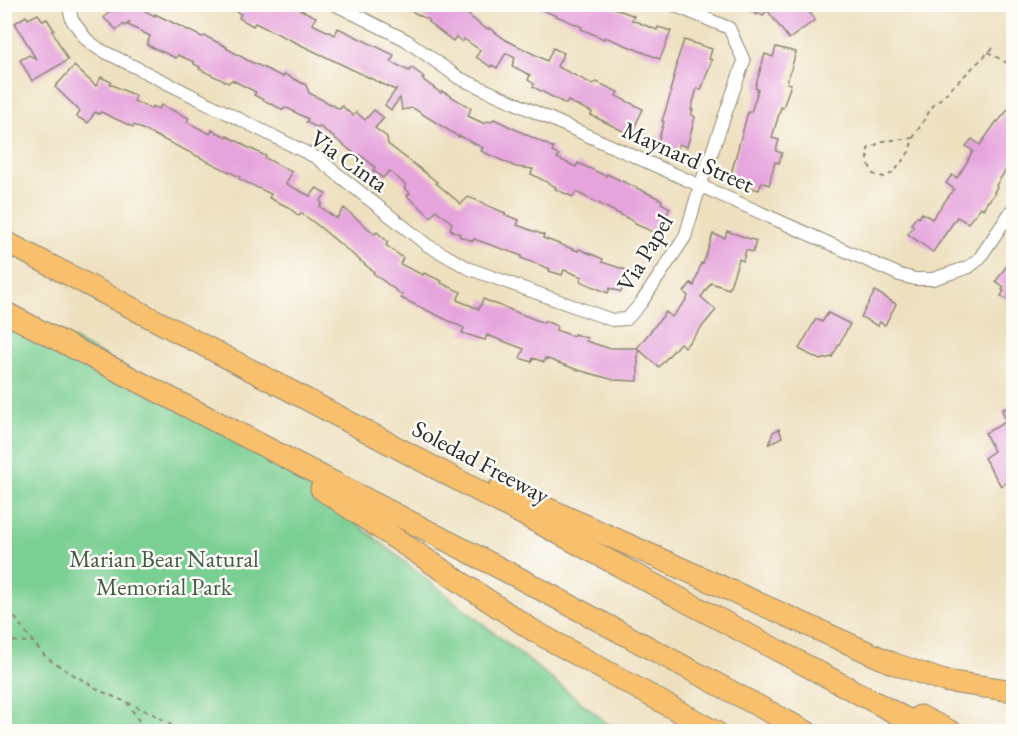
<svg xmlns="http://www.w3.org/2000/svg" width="1018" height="736" viewBox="0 0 1018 736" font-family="'EB Garamond',serif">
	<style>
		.green { fill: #7acf93; stroke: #527d5f; stroke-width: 1.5 }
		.building { fill: #e6a4dd }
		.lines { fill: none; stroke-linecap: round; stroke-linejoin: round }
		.minor-casing { stroke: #8c8675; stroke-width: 14 }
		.motorway-casing { stroke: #8c8675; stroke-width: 23 }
		.path { stroke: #8c8675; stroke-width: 2; stroke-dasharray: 4.5 4.5; stroke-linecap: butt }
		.minor { stroke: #fff; stroke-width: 12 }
		.motorway { stroke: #f8bf6c; stroke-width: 21 }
		.labels { text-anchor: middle; stroke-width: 5; stroke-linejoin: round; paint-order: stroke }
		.street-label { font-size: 24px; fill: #2b2b2b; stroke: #fdfcf7 }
		.park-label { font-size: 24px; fill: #435c4a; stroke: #fdfcf7 }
	</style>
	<rect width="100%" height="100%" fill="#fdfcf7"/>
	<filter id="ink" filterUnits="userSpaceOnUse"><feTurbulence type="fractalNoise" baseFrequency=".0167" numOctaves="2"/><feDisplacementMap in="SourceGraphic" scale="12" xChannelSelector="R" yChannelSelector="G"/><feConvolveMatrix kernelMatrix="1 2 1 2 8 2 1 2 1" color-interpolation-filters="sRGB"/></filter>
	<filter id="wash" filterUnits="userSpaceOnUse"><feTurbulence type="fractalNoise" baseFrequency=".008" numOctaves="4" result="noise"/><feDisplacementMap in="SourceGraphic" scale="24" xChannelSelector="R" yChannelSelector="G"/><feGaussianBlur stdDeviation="1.35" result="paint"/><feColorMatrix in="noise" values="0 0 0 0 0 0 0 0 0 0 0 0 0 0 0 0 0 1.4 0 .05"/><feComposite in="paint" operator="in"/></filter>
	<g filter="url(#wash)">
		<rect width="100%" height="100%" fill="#eee0bf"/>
		<polygon class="green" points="4,302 238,429 617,731 5,731"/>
		<g id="blocks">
			<g class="building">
				<polygon points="116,4 136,4 141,9 155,16 155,14 202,37 205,36 227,47 226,48 247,60 283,77 284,74 306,85 309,93 340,109 342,106 353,116 356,112 365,120 374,110 384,118 375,128 387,137 388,144 437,182 436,183 461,204 468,197 484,203 484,204 505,213 505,215 519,220 517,225 544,235 543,238 578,251 579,249 603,259 602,262 629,271 621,292 610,288 608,293 580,281 582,277 564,270 562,275 549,271 550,269 521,258 522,256 474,239 473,241 459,236 460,234 452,231 453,230 450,229 452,223 436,210 431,217 407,196 410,193 404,188 406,185 389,171 383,178 373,170 375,167 360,155 359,157 319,126 318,128 306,122 308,119 289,109 285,108 283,110 254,95 256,92 232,80 228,83 199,69 200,67 194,64 194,62 178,55 176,58 147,45 150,36 128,25 130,21 125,26 123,24 117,30 104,18"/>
				<polygon points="220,4 288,4 316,17 312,24 335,35 338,28 394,55 391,62 409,71 412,68 424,77 422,79 441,93 442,91 471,108 468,116 485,124 487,121 491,122 494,119 554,148 552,152 559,155 557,158 576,167 578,163 606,176 607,174 662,200 661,203 670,208 658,234 635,224 635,222 580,194 576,192 573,197 555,189 556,187 531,174 533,169 516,167 481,151 483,148 460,136 459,137 413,108 402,110 400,98 391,110 385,105 397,88 395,90 255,23 253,26 239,18 241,14"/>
				<polygon points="397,4 455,4 483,27 489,29 489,28 506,40 547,61 553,48 564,53 557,66 558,67 592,84 597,82 618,92 616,96 643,109 631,135 591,115 592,112 568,101 566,104 533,87 534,84 528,80 530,75 512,66 515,58 506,53 497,68 492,65 491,67 476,57 480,50 464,39 462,42 456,37 453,41 428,22 429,20"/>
				<polygon points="529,4 604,4 634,16 632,20 657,30 658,27 671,31 660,59 605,37 604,39 581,29 582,27"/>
				<polygon points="740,4 779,4 784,11 793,4 804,4 815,20 789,39 767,10 763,16 758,13 757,15"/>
				<polygon points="38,14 43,21 47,19 54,30 52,31 68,60 32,81 20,60 29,55 36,59 15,23 26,16 28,19"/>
				<polygon points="684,40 712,49 709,59 712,60 701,90 697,88 691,110 693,110 691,114 695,117 687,147 679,144 675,154 656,148 664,122 662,121 671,93 670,91 677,65 676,64"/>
				<polygon points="776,47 796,52 787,83 791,84 783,108 781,107 772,138 779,140 776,151 782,153 779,163 775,162 769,185 762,182 759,190 729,181 748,112 751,112 757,94 756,94 758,89 755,88 765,54 773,57"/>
				<polygon points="74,66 96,86 101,77 111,82 110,84 136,96 134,101 151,109 152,106 159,109 161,105 189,118 187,122 210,134 212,130 227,137 227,136 243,144 243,145 266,156 265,158 292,172 286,184 310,196 317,188 326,194 320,201 322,203 320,206 335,218 336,217 337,218 344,208 375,234 377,232 388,242 386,245 403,258 400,264 423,275 424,273 442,281 441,283 461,292 457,300 479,309 483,299 544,323 545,321 557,326 556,330 573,336 574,334 587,338 586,341 608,348 637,348 666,312 672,317 687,299 688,296 684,292 691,283 694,286 701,263 703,264 713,234 725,238 727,231 756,241 753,252 746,250 743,261 739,259 729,289 711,283 701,297 716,310 685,347 680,343 659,367 638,349 638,381 614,380 578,370 545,358 544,362 533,358 532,362 520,358 524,349 487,335 485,340 462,333 464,328 401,298 402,295 373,273 374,272 316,224 301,213 299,216 288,207 269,198 271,194 239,179 240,177 134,125 133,127 101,112 99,114 95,112 88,123 77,117 80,111 55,87"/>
				<polygon points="1014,102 1014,158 996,185 997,187 994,192 995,193 989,201 988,201 983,209 981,207 968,223 957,217 933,252 908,234 914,226 911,224 917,216 919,218 922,213 932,219 954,189 946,183 952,175 957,178 969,159 968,159 973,151 966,146 972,139 980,145 997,121 998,122"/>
				<polygon points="1014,255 1014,297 1012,296 1009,301 1001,296 1004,291 1002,290 1004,287 996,281"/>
				<polygon points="875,291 896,304 885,325 880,322 878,326 861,317"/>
				<polygon points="828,313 850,324 832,357 820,360 799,349 816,319 822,322"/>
				<polygon points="1014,404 1014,492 1007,482 1001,486 984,458 994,451 985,433 1006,422 1002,410"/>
				<polygon points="779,429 782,437 769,444 773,432"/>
			</g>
		</g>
	</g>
	<g filter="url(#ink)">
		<use href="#blocks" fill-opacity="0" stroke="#8c8675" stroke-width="1.5"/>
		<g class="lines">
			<defs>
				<g id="minor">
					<polyline points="68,4 72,20 87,40 99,49 317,158 427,245 470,269 612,320 627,319 641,303 685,237 700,186 744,61 729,28 671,4"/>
					<polyline points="334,4 406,40 459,78 900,275 915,279 933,279 969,267 979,259 1014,207"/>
				</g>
				<g id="motorway">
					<polyline points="4,241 289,390 931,732"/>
					<polyline points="4,312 519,578 807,732"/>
					<polyline points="500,487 892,663 944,681 1014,691"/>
					<polyline points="321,489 534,631 716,732"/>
					<polyline points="920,716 952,732"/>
				</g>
			</defs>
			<use href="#minor" class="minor-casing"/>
			<use href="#motorway" class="motorway-casing"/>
			<g class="path">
				<polyline points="988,52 1014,67"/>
				<polyline points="913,138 883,141 868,149 868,162 873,174 884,177 894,172 909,152 913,138 932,107 996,45"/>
				<polyline points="4,603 33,642 46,657 62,668 103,692 153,714 183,732"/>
				<polyline points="4,641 32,642"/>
				<polyline points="127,702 146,732"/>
			</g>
			<use href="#minor" class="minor"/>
			<use href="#motorway" class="motorway"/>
		</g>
	</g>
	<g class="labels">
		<g class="street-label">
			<text transform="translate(688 157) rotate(24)" y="8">Maynard Street</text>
			<text transform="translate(349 161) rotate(35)" y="8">Via Cinta</text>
			<text transform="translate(645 253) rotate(-59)" y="8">Via Papel</text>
			<text transform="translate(481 462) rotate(28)" y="8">Soledad Freeway</text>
		</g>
		<g class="park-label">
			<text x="164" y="567">Marian Bear Natural<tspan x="164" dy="28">Memorial Park</tspan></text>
		</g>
	</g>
	<rect width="1018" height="736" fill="none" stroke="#fdfcf7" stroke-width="24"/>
</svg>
